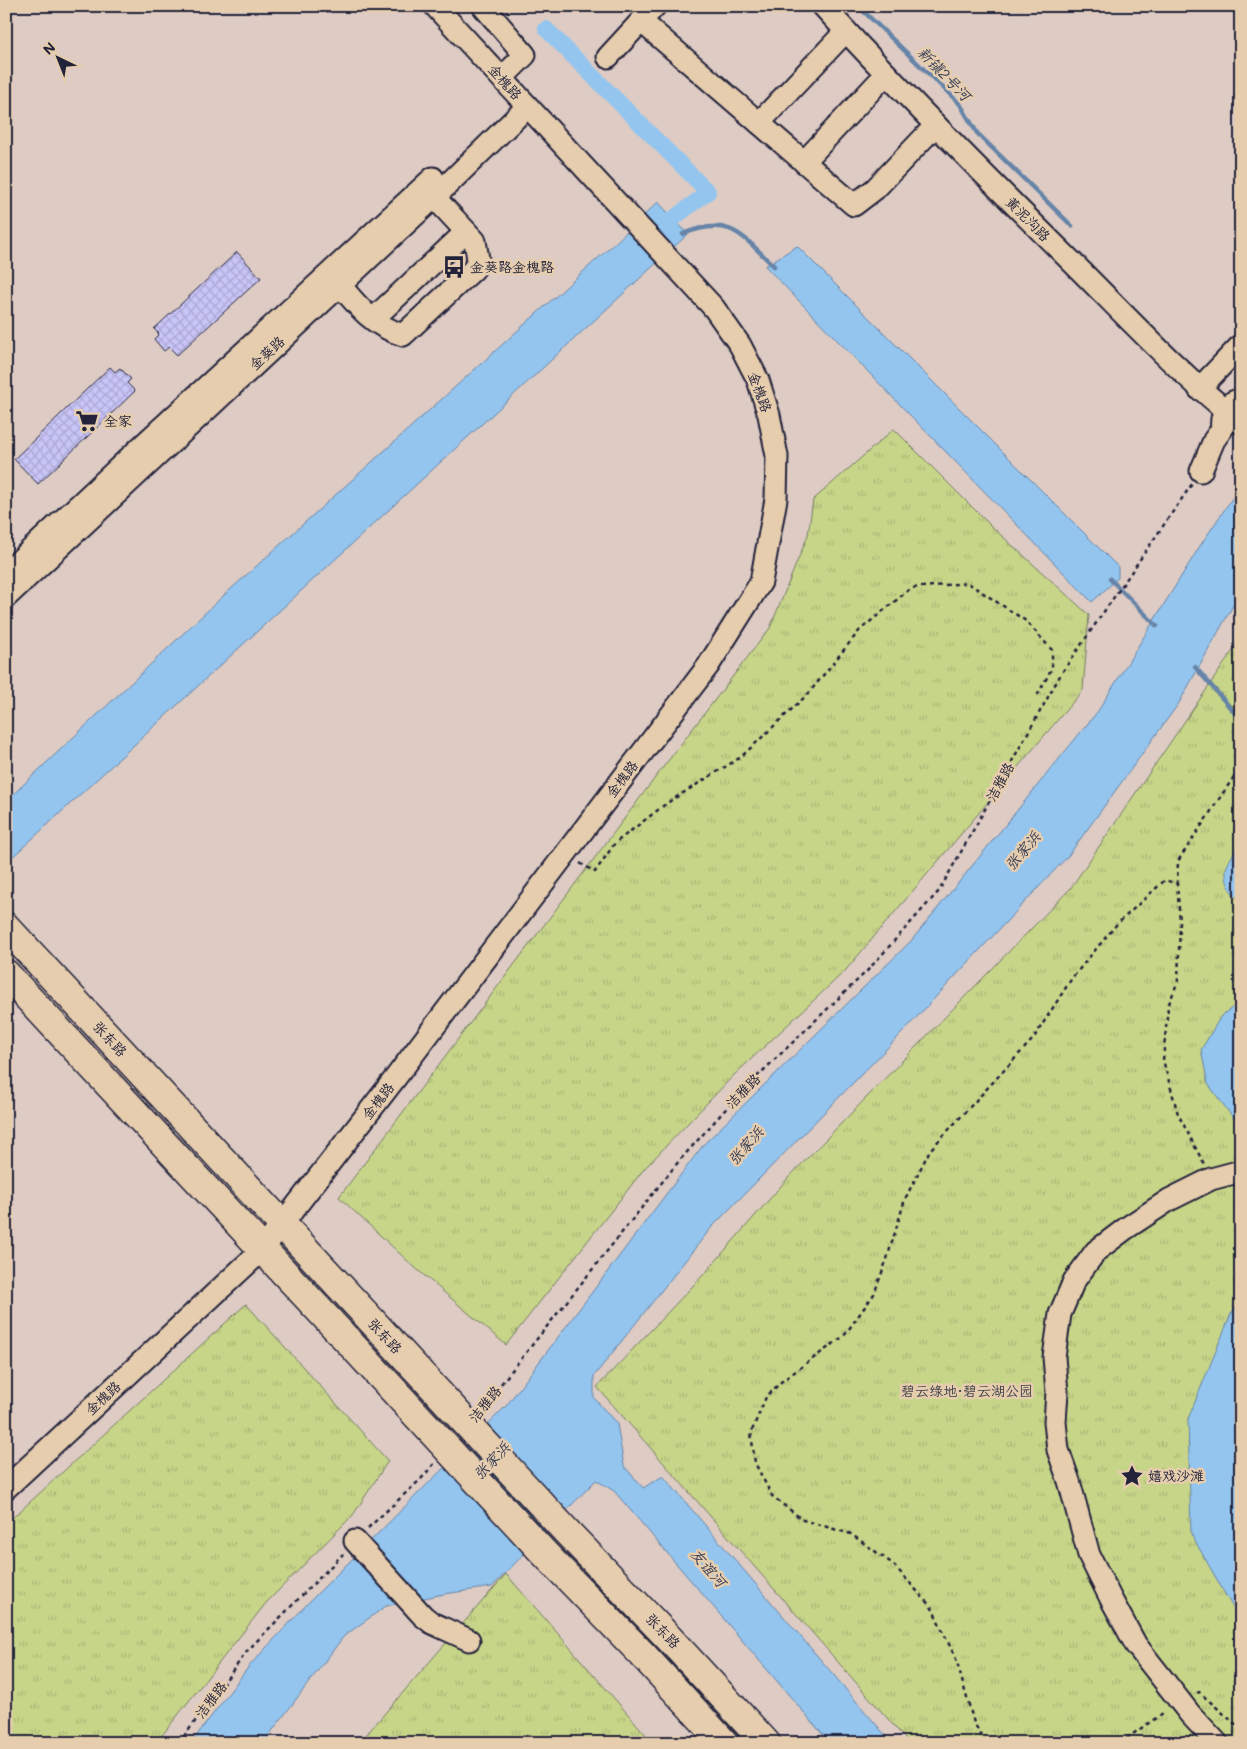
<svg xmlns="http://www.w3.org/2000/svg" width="1247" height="1749" viewBox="0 0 1247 1749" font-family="Mali,'LXGW WenKai TC',sans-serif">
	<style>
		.park { fill: url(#park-tufts); stroke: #747c62 }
		.water { fill: #93c5ef; stroke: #6684a7 }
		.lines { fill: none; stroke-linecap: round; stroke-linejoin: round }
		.stream { stroke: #6684a7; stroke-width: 4.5 }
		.canal { stroke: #93c5ef; stroke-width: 16 }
		.building { fill: url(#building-cross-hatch); stroke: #22223b }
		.minor-casing { stroke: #22223b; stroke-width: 25 }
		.major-casing { stroke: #22223b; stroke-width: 31 }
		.path { stroke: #22223b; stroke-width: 2.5; stroke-dasharray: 4 4; stroke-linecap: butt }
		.minor { stroke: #e6cdae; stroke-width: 21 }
		.major { stroke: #e6cdae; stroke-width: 28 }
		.major-bridge-casing { stroke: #22223b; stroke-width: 31; stroke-linecap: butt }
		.major-bridge { stroke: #e6cdae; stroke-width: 28 }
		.labels { text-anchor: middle; stroke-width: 5; stroke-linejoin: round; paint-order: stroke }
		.street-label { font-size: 14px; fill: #22223b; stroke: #e6cdae }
		.poi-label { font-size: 14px; fill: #22223b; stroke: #e6cdae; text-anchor: start }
		.park-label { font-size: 14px; fill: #3b3d47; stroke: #e6cdae }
		.water-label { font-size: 15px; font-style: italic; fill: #333a56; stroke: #e6cdae }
	</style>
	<defs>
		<pattern id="park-tufts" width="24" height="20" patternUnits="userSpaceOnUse" patternTransform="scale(1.25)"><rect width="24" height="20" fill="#c7d588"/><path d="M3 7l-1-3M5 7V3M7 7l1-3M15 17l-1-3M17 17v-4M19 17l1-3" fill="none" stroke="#abb776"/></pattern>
		<pattern id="building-cross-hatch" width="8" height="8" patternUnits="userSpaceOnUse" patternTransform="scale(1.25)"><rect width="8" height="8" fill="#c8c5f7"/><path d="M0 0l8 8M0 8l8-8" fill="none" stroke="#aca9d5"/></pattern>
	</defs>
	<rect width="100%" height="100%" fill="#ddcbc4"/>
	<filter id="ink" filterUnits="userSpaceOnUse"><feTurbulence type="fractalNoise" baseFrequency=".02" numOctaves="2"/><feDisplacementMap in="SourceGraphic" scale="10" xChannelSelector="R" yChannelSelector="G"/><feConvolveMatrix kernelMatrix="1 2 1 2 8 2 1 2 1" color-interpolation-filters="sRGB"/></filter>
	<g filter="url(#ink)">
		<g class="park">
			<polygon points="894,429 992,527 1089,615 1083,690 845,971 733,1076 644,1169 506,1345 412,1265 339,1197 658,774 770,628 808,535 813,500"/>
			<polygon points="1241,639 1241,1743 909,1743 597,1387 707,1271 788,1178 1070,889"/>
			<polygon points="246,1304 388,1461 353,1515 266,1603 156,1743 6,1743 6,1524"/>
			<polygon points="506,1574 653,1743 359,1743"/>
		</g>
		<g class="water">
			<polygon points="658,202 688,234 6,863 6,801 221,598 615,243"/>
			<polygon points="797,246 1118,567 1118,578 1092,602 765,266"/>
			<polygon points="1241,485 1241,591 1179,703 1068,856 901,1034 711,1228 594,1376 594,1398 617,1424 624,1466 643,1488 663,1476 892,1743 830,1743 614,1491 596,1480 492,1587 444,1594 386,1606 344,1636 263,1743 191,1743 250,1665 310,1601 506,1406 704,1144 911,941 1098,711 1200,546"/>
			<path d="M1241,841V900C1230,895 1223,877 1227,866C1231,857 1236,849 1241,841Z"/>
			<polygon points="1241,1001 1241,1122 1234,1119 1208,1084 1201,1050 1221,1016"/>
			<polygon points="1241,1302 1241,1622 1191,1534 1188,1419 1231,1314"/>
		</g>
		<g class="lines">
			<g class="stream">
				<polyline points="858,6 960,104 977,133 1072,226"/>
				<path d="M683,234C731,215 741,235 774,266"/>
				<polyline points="1110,579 1157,626"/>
				<polyline points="1195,667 1241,720"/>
			</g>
			<polyline class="canal" points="546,29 708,192 657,231"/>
		</g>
		<g class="building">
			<polygon points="237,252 261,278 177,355 169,347 164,351 154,339 159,334 154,329"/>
			<polygon points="110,367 115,372 120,368 131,379 127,383 135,391 38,484 14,459"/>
		</g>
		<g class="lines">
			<defs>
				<g id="minor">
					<polyline points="483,6 525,55 502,78"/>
					<path d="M823,6C904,95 989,180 1074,264C1128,318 1181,375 1241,423"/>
					<polyline points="641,21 854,205 875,189 936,125"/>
					<polyline points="608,57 655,6"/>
					<polyline points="759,123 846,31"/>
					<polyline points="804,162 886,74"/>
					<path d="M340,285C359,308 374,326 403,335L474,269L478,259L475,241L434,197"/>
					<polyline points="373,319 466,232"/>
					<polyline points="1199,389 1241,345"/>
					<path d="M1201,471L1214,440L1222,429C1220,416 1226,401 1241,400"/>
					<polyline points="6,573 142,446 433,178"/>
					<polyline points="6,597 444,188 527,107"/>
					<polyline points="6,1488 262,1250 393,1081 708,666 761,582 776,499 777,456 769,415 758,380 740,345 714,308 435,6"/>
					<polyline points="355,1541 423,1616 432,1623 469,1640"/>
					<polyline points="1217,1743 1190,1714 1136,1645 1111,1599 1089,1555 1069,1481 1058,1450 1055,1422 1057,1392 1054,1357 1060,1314 1074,1281 1096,1251 1125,1229 1169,1200 1211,1179 1241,1171"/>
				</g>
				<g id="major">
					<polyline points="6,927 372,1321"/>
					<polyline points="6,974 349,1342"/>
					<polyline points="666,1635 766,1743"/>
					<polyline points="643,1655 724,1743"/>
				</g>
			</defs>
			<use href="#minor" class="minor-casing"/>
			<use href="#major" class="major-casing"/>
			<g class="path">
				<polyline points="580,863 595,872 615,843 667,803 741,757 808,694 860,630 911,588 968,583 1026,621 1052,650 1052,668 1036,698"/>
				<polyline points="1177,884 1178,861 1241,766"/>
				<polyline points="481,1409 679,1161 742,1091 868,970 939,891 1061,674 1192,484"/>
				<polyline points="368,1528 421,1479 434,1464"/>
				<polyline points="1197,1693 1199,1692 1241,1729"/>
				<polyline points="179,1743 248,1650 343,1554"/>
				<polyline points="986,1743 974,1723 956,1659 932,1608 893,1564 851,1534 803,1520 772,1496 755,1463 751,1433 766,1397 782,1381 844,1336 874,1294 887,1259 905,1199 930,1150 1033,1039 1072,978 1116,925 1165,880 1177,884 1180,922 1178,981 1168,1006 1163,1060 1178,1114 1204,1164"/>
				<polyline points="1120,1743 1166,1711"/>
			</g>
			<use href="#minor" class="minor"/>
			<use href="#major" class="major"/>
			<defs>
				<g id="major-bridge">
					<polyline points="372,1321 566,1531 666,1635"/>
					<polyline points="349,1342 543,1552 643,1655"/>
				</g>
			</defs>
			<use href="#major-bridge" class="major-bridge-casing"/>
			<use href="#major-bridge" class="major-bridge"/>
		</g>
	</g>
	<defs>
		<symbol id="bus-bare" viewBox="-9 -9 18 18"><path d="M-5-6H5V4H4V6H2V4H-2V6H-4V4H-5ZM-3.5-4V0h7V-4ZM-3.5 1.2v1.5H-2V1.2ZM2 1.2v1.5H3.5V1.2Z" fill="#22223b" stroke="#e6cdae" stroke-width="2.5" paint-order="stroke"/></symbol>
		<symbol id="supermarket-bare" viewBox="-9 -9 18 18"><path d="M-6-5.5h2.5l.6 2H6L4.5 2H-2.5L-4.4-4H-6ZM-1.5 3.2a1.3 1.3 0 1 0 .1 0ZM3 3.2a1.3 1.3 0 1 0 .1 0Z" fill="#22223b" stroke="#e6cdae" stroke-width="2.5" paint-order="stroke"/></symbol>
		<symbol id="sight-bare" viewBox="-9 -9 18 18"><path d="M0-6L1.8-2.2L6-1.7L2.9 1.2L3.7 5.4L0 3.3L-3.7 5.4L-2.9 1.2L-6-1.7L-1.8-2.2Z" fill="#22223b" stroke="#e6cdae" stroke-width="2.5" paint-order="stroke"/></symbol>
	</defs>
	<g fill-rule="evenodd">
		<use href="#bus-bare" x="438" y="251" width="32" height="32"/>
		<use href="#supermarket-bare" x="71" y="405" width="32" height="32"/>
		<use href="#sight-bare" x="1116" y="1460" width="32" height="32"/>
	</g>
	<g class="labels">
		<g class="street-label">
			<text transform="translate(505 82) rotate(48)" y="5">金槐路</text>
			<text transform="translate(1028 219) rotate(45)" y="5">黄泥沟路</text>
			<text transform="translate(267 353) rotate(-43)" y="5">金葵路</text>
			<text transform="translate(760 392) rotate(70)" y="5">金槐路</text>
			<text transform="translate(622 779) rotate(-53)" y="5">金槐路</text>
			<text transform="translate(1000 782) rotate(-61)" y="5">洁雅路</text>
			<text transform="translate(110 1039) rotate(47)" y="5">张东路</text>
			<text transform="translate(743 1091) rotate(-45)" y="5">洁雅路</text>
			<text transform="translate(378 1101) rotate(-52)" y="5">金槐路</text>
			<text transform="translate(385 1336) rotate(47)" y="5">张东路</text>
			<text transform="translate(103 1398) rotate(-43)" y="5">金槐路</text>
			<text transform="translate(485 1404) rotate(-51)" y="5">洁雅路</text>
			<text transform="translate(663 1631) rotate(46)" y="5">张东路</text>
			<text transform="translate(211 1700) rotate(-53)" y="5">洁雅路</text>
		</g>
		<g class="poi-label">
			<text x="470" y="272">金葵路金槐路</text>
			<text x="104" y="426">全家</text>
			<text x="1148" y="1481">嬉戏沙滩</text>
		</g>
		<g class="park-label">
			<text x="967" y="1396">碧云绿地·碧云湖公园</text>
		</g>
		<g class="water-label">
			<text transform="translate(944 74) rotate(46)" y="5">新镇2号河</text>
			<text transform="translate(1023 851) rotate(-50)" y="5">张家浜</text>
			<text transform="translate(746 1146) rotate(-49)" y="5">张家浜</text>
			<text transform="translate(492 1461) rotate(-46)" y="5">张家浜</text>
			<text transform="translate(708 1568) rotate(49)" y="5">友谊河</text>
		</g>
	</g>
	<rect width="1247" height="1749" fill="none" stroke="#e6cdae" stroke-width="25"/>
	<rect x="12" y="12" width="1222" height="1724" fill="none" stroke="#22223b" stroke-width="2" filter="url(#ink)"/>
	<g transform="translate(58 58) rotate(317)" stroke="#e6cdae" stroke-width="4" paint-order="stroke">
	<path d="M0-4L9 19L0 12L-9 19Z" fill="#22223b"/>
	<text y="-8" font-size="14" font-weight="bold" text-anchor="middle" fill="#22223b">N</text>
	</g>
</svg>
